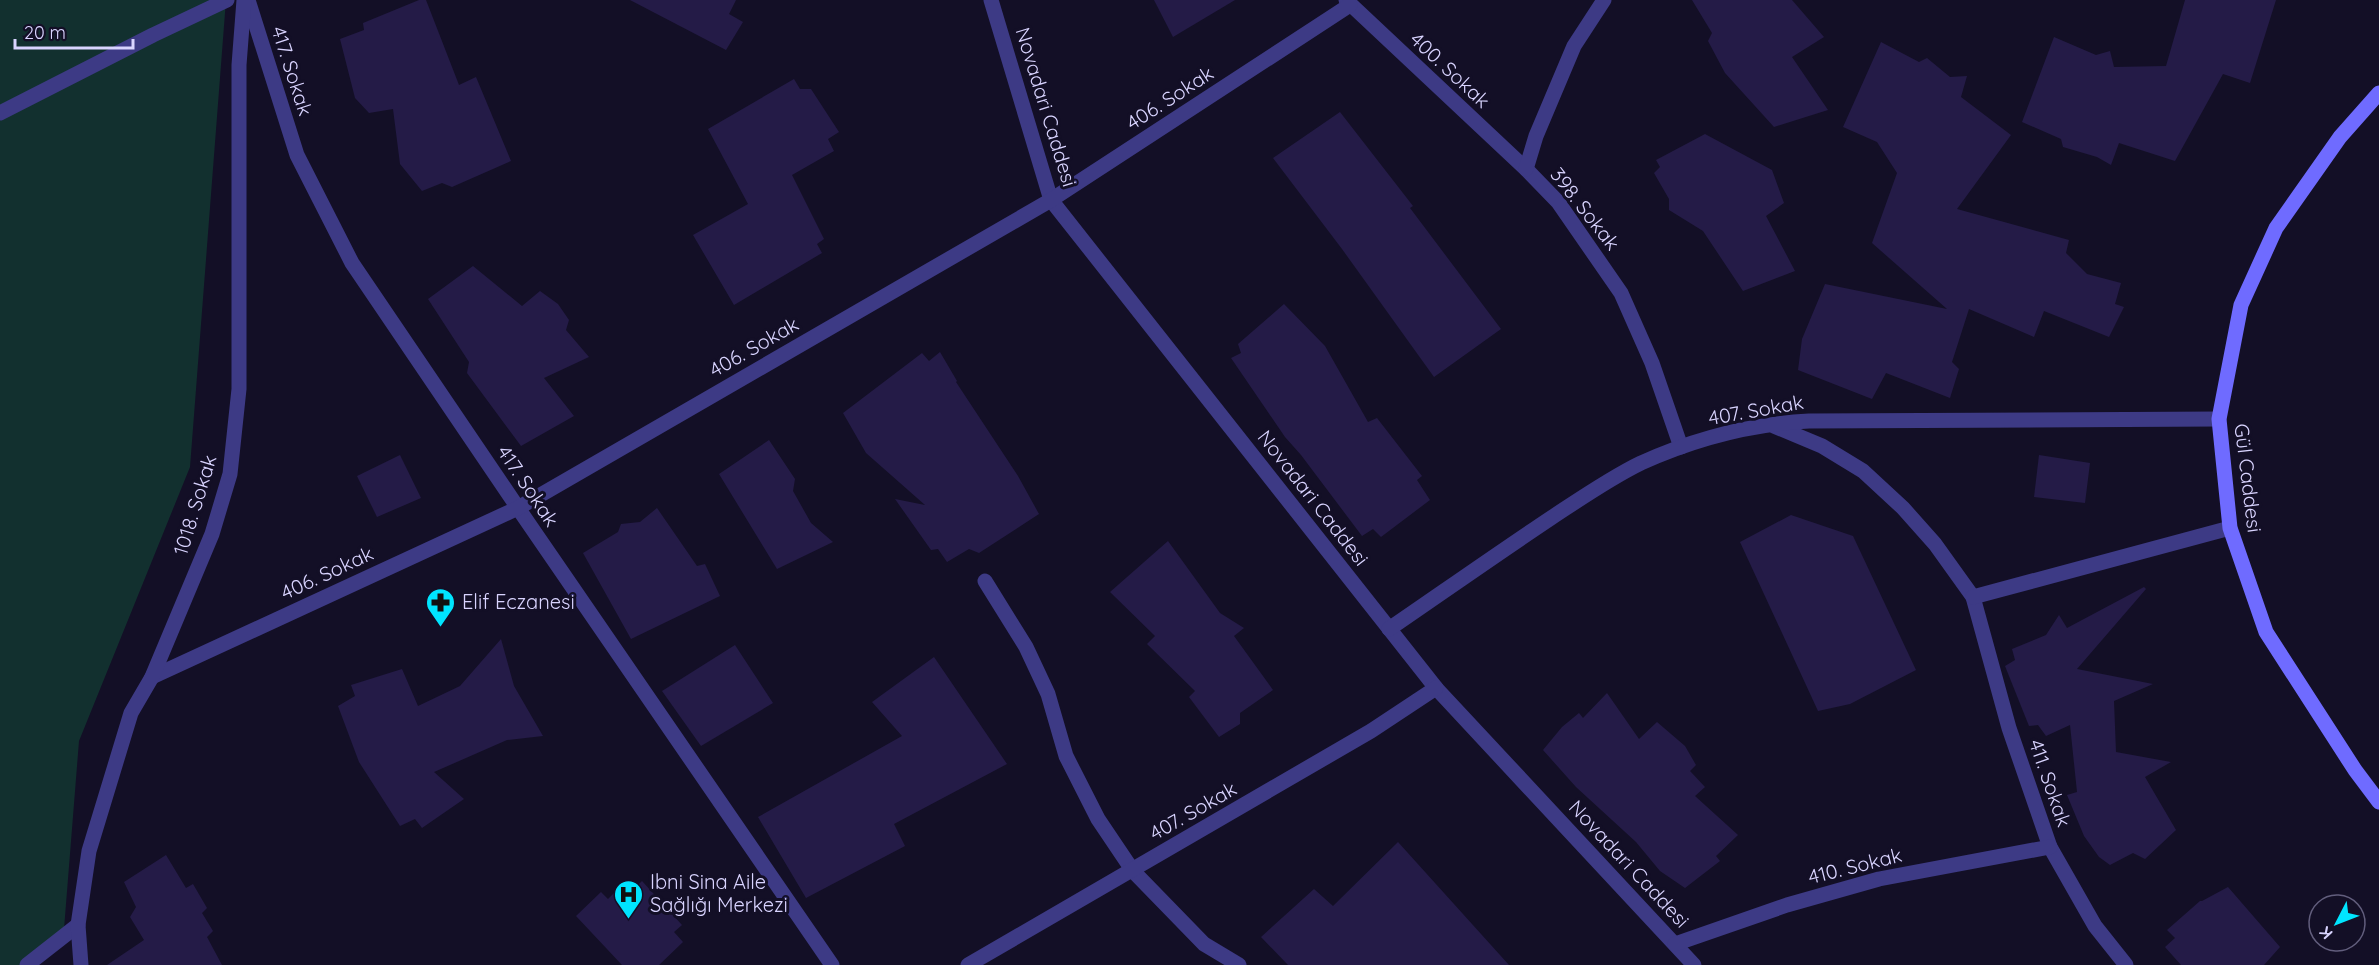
<svg xmlns="http://www.w3.org/2000/svg" width="2379" height="965" viewBox="0 0 2379 965" font-family="Quicksand,sans-serif">
	<style>
		.green { fill: #12302f }
		.building { fill: #241b47 }
		.lines { fill: none; stroke-linecap: round; stroke-linejoin: round }
		.minor { stroke: #3d3a85; stroke-width: 15 }
		.secondary { stroke: #6f6bff; stroke-width: 15 }
		.labels { text-anchor: middle; stroke-width: 6; stroke-linejoin: round; paint-order: stroke }
		.street-label { font-size: 20px; fill: #d9d4ff; stroke: #130f26 }
		.poi-label { font-size: 20px; fill: #d9d4ff; stroke: #130f26; text-anchor: start }
	</style>
	<rect width="100%" height="100%" fill="#130f26"/>
	<polygon class="green" points="0,0 226,0 190,467 79,741 64,929 19,965 0,965"/>
	<g class="building">
		<polygon points="419,0 426,0 459,85 476,77 511,161 452,187 442,183 422,191 400,164 393,109 369,113 355,98 340,39 364,30 363,23"/>
		<polygon points="630,0 736,0 729,14 743,22 726,50"/>
		<polygon points="1154,0 1235,0 1173,37"/>
		<polygon points="1692,0 1792,0 1824,37 1792,57 1828,110 1774,127 1725,73 1708,41 1712,33"/>
		<polygon points="2185,0 2276,0 2250,83 2223,74 2175,161 2119,143 2111,165 2097,157 2063,147 2061,139 2022,122 2054,37 2096,55 2110,51 2114,67 2166,66"/>
		<polygon points="1881,42 1919,62 1927,58 1950,77 1967,76 1961,97 2011,135 1957,209 2069,240 2066,253 2087,274 2121,283 2115,304 2124,307 2109,337 2044,311 2034,337 1969,309 1952,362 1959,369 1950,398 1886,373 1872,399 1798,370 1802,339 1825,284 1947,309 1872,243 1897,173 1877,142 1843,127"/>
		<polygon points="794,79 800,89 811,89 839,132 828,139 834,151 792,175 824,239 817,244 822,253 734,305 693,235 748,204 708,129"/>
		<polygon points="1340,112 1413,206 1410,208 1501,329 1434,377 1342,249 1273,158"/>
		<polygon points="1705,134 1772,170 1784,203 1766,216 1795,271 1743,291 1703,231 1669,210 1669,199 1654,173 1660,167 1656,160"/>
		<polygon points="473,266 522,306 540,291 558,304 569,320 566,330 589,357 544,378 574,416 521,446 467,373 469,362 428,299"/>
		<polygon points="1284,304 1325,346 1368,422 1377,418 1422,476 1417,480 1430,500 1381,537 1373,529 1362,536 1301,455 1285,437 1231,358 1241,353 1238,344"/>
		<polygon points="940,352 957,381 956,382 1018,476 1039,514 979,553 969,549 947,562 938,549 931,550 895,499 925,505 866,453 843,413 922,353 929,361"/>
		<polygon points="769,440 795,479 793,491 811,523 833,542 777,569 719,474"/>
		<polygon points="400,455 421,498 377,517 357,476"/>
		<polygon points="2039,455 2090,463 2085,503 2034,497"/>
		<polygon points="657,508 697,566 705,564 720,596 631,639 583,553 618,532 621,524 640,522"/>
		<polygon points="1791,515 1853,536 1916,670 1850,704 1818,711 1740,542"/>
		<polygon points="1168,541 1220,613 1244,628 1234,636 1273,690 1240,713 1240,724 1219,737 1189,697 1195,691 1147,644 1155,636 1110,592"/>
		<polygon points="2144,587 2146,589 2077,669 2153,684 2114,701 2116,752 2171,762 2145,777 2176,830 2145,859 2133,853 2110,865 2099,857 2084,836 2067,795 2077,792 2070,725 2046,736 2038,725 2029,726 2005,666 2015,660 2012,649 2046,635 2059,615 2067,628"/>
		<polygon points="501,639 514,686 543,736 507,740 434,772 464,799 422,828 415,819 400,826 359,762 338,706 355,696 351,685 402,669 418,706 460,686"/>
		<polygon points="735,645 773,703 701,746 662,691"/>
		<polygon points="934,657 1007,764 894,824 905,846 806,898 758,817 902,736 872,702"/>
		<polygon points="1607,693 1639,739 1657,722 1685,746 1696,765 1690,771 1705,787 1695,796 1738,835 1716,856 1720,861 1685,888 1660,871 1636,842 1576,787 1543,750 1562,727 1579,713 1583,718"/>
		<polygon points="1398,842 1509,965 1288,965 1261,937 1314,889 1333,906"/>
		<polygon points="166,855 186,888 193,884 207,908 202,913 213,931 207,937 222,965 107,965 144,940 130,917 136,907 124,882"/>
		<polygon points="626,881 634,889 642,881 682,925 674,932 683,942 659,965 622,965 576,916 601,892 608,899"/>
		<polygon points="2228,887 2280,947 2264,965 2181,965 2165,947 2175,938 2167,930 2200,901 2202,901"/>
	</g>
	<g class="lines">
		<g class="minor">
			<polyline points="248,0 297,155 352,263 518,508 832,965"/>
			<polyline points="991,0 1051,200 1436,688 1694,965"/>
			<polyline points="1346,0 1526,169 1558,202 1621,293 1652,363 1681,447"/>
			<polyline points="0,113 153,35 227,0"/>
			<polyline points="1526,169 1536,136 1574,46 1604,0"/>
			<polyline points="1774,426 1822,446 1863,471 1903,508 1935,544 1973,597 2009,728 2050,847 2095,926 2126,965"/>
			<polyline points="985,581 1026,647 1048,694 1066,756 1098,819 1133,871 1204,944 1239,965"/>
			<polyline points="1973,597 2230,528"/>
			<path d="M1389,629C1443,592 1497,554 1551,518C1580,499 1610,478 1641,463C1694,439 1751,424 1809,421L2219,419"/>
			<polyline points="152,677 518,508 1051,200 1350,5"/>
			<polyline points="1675,944 1787,905 1879,879 2050,847"/>
			<polyline points="27,965 78,925"/>
			<polyline points="81,965 78,925 89,851 131,713 152,677 212,534 230,474 239,389 239,65 244,0"/>
			<polyline points="968,965 1371,731 1436,688"/>
		</g>
		<polyline class="secondary" points="2379,93 2340,137 2276,228 2241,305 2219,419 2230,528 2266,632 2355,770 2379,802"/>
	</g>
	<defs>
		<symbol id="pharmacy-pin" viewBox="-11 -11 22 30"><path d="M0 17L-7.5 6A9.5 9.5 0 1 1 7.5 6Z" fill="#00e5ff" stroke="#130f26"/><path d="M-2-6h4v4h4v4h-4v4h-4v-4h-4v-4h4Z" fill="#111"/></symbol>
		<symbol id="hospital-pin" viewBox="-11 -11 22 30"><path d="M0 17L-7.5 6A9.5 9.5 0 1 1 7.5 6Z" fill="#00e5ff" stroke="#130f26"/><path d="M-5-5h3v3.5h4V-5h3V5h-3V1.5h-4V5h-3Z" fill="#111"/></symbol>
	</defs>
	<g fill-rule="evenodd">
		<use href="#pharmacy-pin" x="424" y="586" width="33" height="45"/>
		<use href="#hospital-pin" x="612" y="878" width="33" height="45"/>
	</g>
	<g class="labels">
		<g class="street-label">
			<text transform="translate(1450 70) rotate(43)" y="7">400. Sokak</text>
			<text transform="translate(292 71) rotate(72)" y="7">417. Sokak</text>
			<text transform="translate(1170 98) rotate(-33)" y="7">406. Sokak</text>
			<text transform="translate(1046 107) rotate(73)" y="7">Novadari Caddesi</text>
			<text transform="translate(1585 209) rotate(52)" y="7">398. Sokak</text>
			<text transform="translate(754 347) rotate(-30)" y="7">406. Sokak</text>
			<text transform="translate(1756 410) rotate(-10)" y="7">407. Sokak</text>
			<text transform="translate(2248 478) rotate(83)" y="7">Gül Caddesi</text>
			<text transform="translate(528 486) rotate(56)" y="7">417. Sokak</text>
			<text transform="translate(1313 498) rotate(52)" y="7">Novadari Caddesi</text>
			<text transform="translate(195 505) rotate(-73)" y="7">1018. Sokak</text>
			<text transform="translate(327 573) rotate(-25)" y="7">406. Sokak</text>
			<text transform="translate(2050 783) rotate(71)" y="7">411. Sokak</text>
			<text transform="translate(1193 811) rotate(-30)" y="7">407. Sokak</text>
			<text transform="translate(1629 864) rotate(47)" y="7">Novadari Caddesi</text>
			<text transform="translate(1855 866) rotate(-14)" y="7">410. Sokak</text>
		</g>
		<g class="poi-label">
			<text x="462" y="609">Elif Eczanesi</text>
			<text x="650" y="889">Ibni Sina Aile<tspan x="650" dy="23">Sağlığı Merkezi</tspan></text>
		</g>
	</g>
	<g transform="translate(2337 923) rotate(228)"><circle r="28" fill="#130f26" stroke="#625e7d" stroke-width="1.5"/>
	<path d="M0-4.5L10 22L0 15L-10 22Z" fill="#00e5ff"/>
	<text y="-9" font-size="16" font-weight="bold" text-anchor="middle" fill="#d9d4ff">K</text>
	</g>
	<path d="M15 39v9h118v-9" fill="none" stroke="#d9d4ff" stroke-width="3"/>
	<text x="24" y="39" font-size="18" fill="#d9d4ff" stroke="#130f26" stroke-width="4.5" paint-order="stroke">20 m</text>
</svg>
